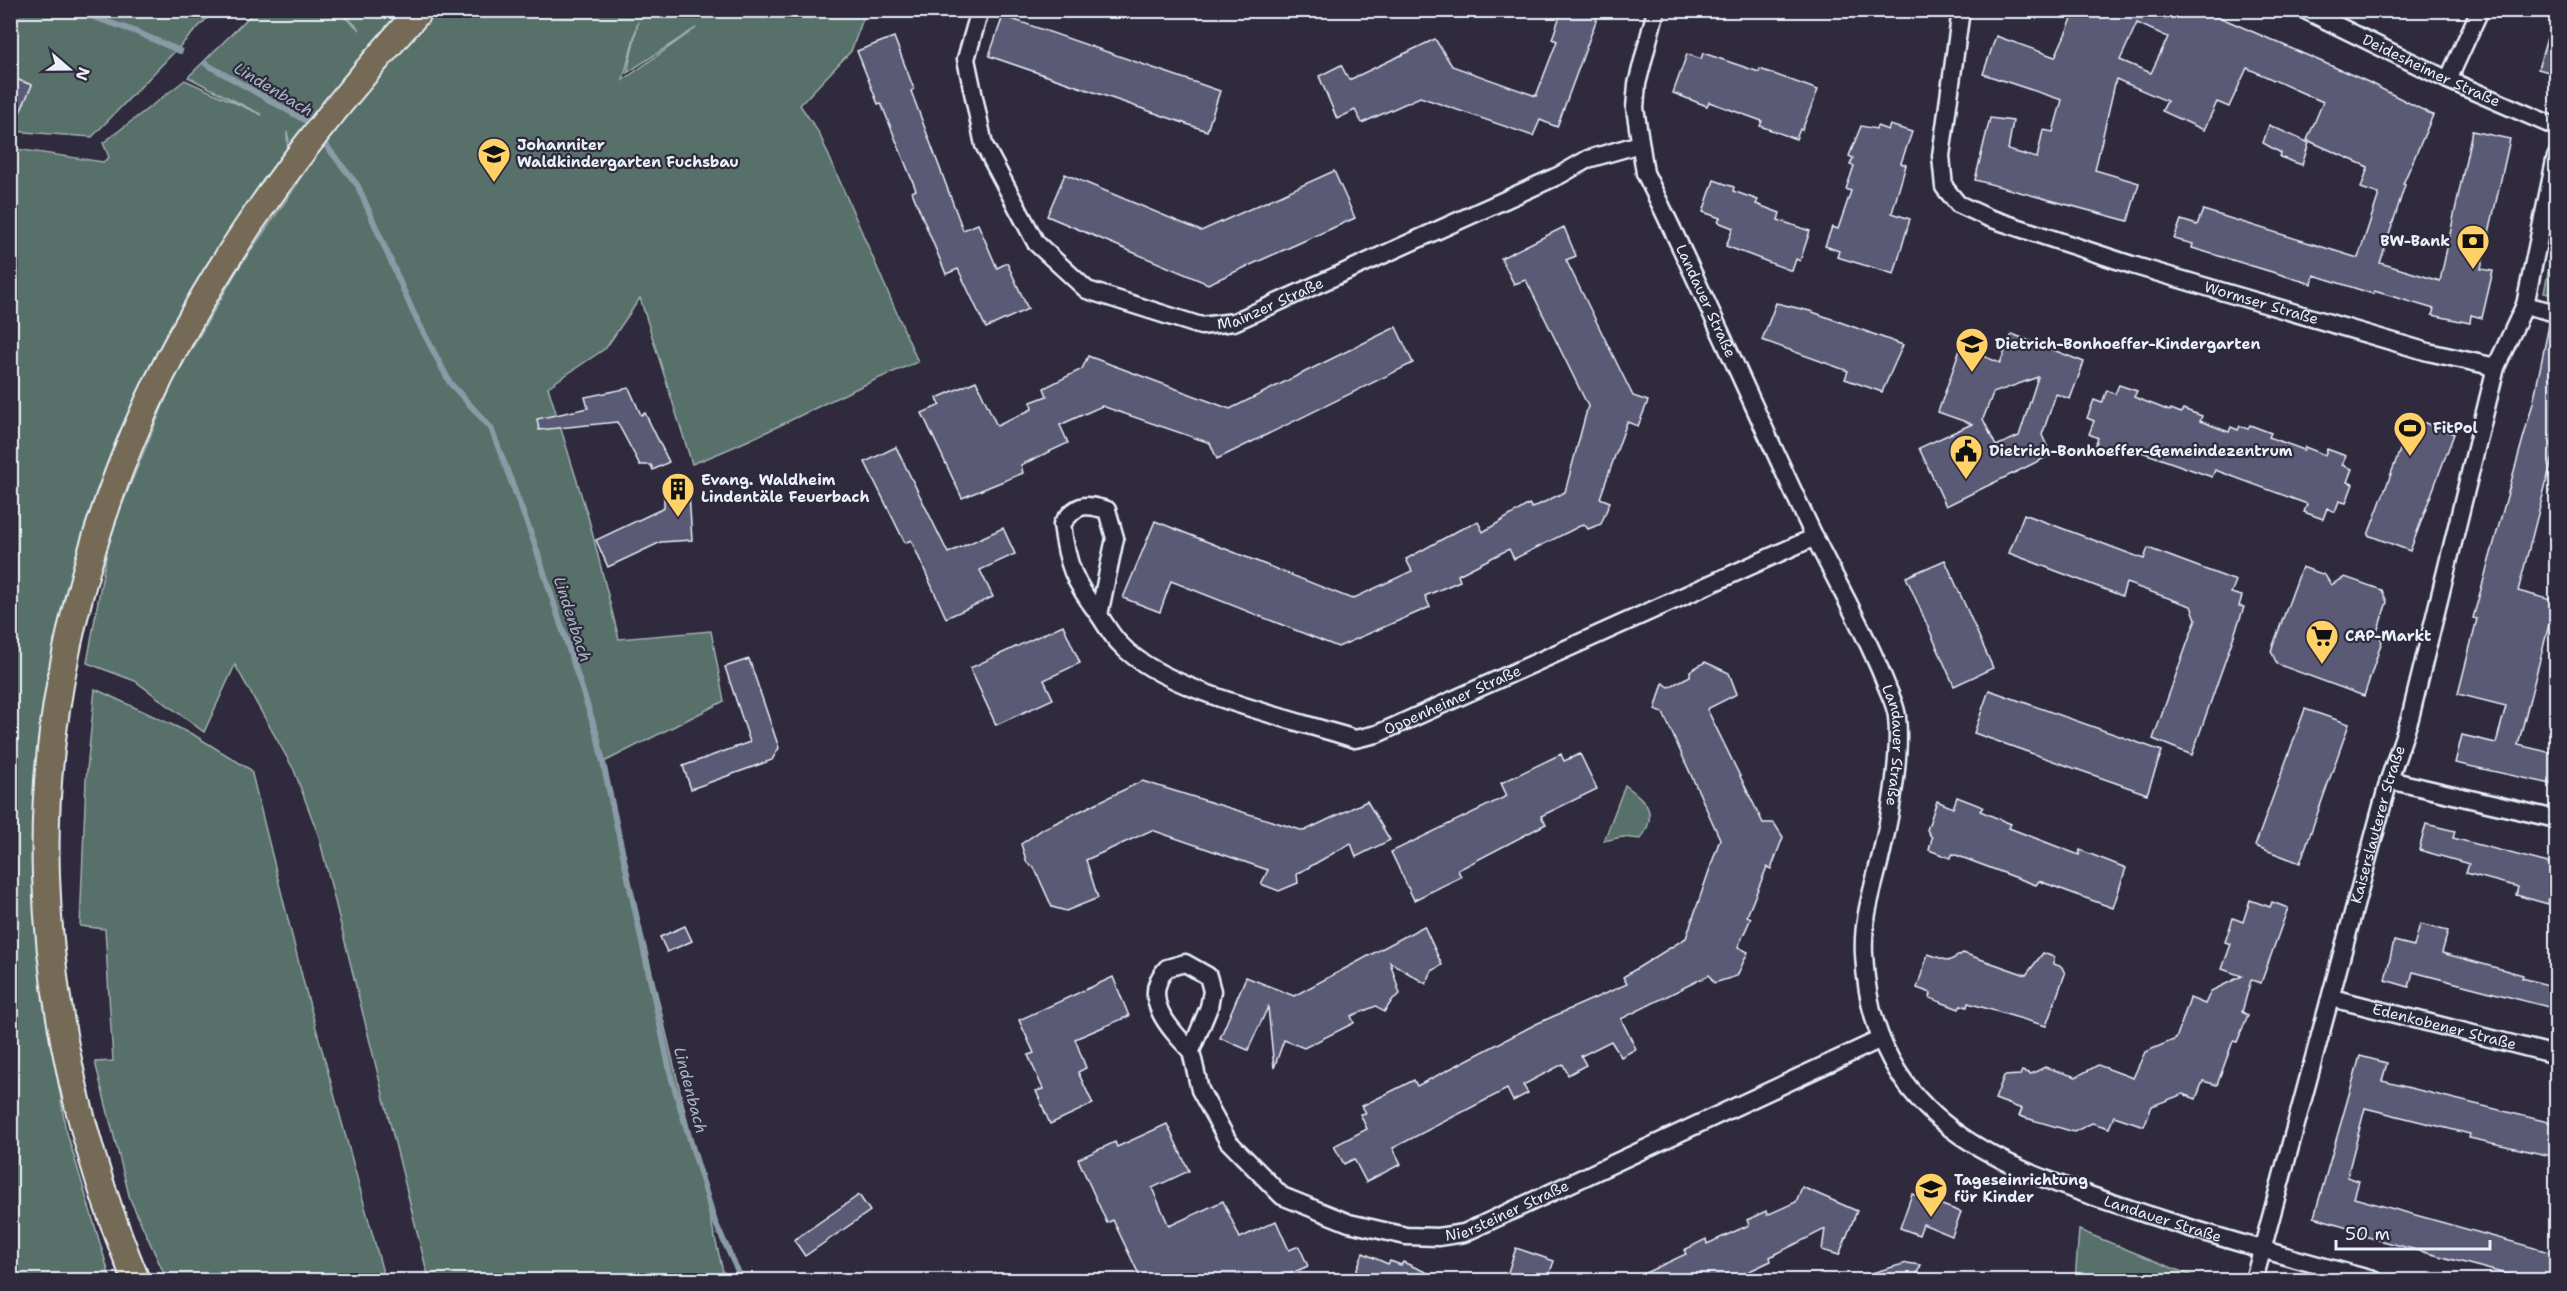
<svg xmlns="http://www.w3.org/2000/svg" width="2567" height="1291" viewBox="0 0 2567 1291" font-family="'Shantell Sans',sans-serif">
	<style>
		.green { fill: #596f6a; stroke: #a0b0b1; stroke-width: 1.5; fill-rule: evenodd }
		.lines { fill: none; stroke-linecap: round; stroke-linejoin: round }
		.stream { stroke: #899ba6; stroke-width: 6 }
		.building { fill: #5a5a77; stroke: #e8f1f8; stroke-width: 1.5; fill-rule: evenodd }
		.street-casing { stroke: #e8f1f8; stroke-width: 21 }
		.primary-casing { stroke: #e8f1f8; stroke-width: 30 }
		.street { stroke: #2f2a3d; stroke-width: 16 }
		.primary { stroke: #756a55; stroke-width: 26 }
		.labels { text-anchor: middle; stroke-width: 4.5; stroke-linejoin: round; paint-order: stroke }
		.street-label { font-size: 15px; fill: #e8f1f8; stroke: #2f2a3d }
		.poi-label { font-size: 15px; font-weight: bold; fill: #e8f1f8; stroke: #2f2a3d; text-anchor: start }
		.water-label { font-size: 16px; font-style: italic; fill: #a8b8c2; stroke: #2f2a3d }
	</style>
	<rect width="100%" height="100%" fill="#2f2a3d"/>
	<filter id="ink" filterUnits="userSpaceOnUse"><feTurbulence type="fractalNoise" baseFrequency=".0167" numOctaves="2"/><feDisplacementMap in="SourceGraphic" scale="12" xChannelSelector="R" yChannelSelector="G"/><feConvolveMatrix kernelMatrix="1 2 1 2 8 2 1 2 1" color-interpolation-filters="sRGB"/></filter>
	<g filter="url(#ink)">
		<g class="green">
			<polygon points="11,11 214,11 92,137 11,131"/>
			<path d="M255,11H337L360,30L341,11H866L851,51L800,105L819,133L918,362C841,391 770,435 692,464L640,298L606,348L548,387L589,520L619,639L711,631L724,701L602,763L725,1280H429L319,837L294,770L235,665L204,732L135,681L87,663L110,534L173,381L238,269L298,183L287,132L288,159L156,357L95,511L57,645L40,961L65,1126L111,1280H11L10,148L103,162L109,157L103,143L185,80L262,115L188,77ZM638,22L627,73L696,28L623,80Z"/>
			<polygon points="2556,231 2556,296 2544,293"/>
			<polygon points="95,689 194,735 251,770 304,984 385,1280 167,1280 130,1199 95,1062 113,1061 105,929 80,926 86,780"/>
			<path d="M1625,785C1646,801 1659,812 1641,839L1622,837L1604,841Z"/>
			<polygon points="2079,1230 2202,1280 2075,1280"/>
		</g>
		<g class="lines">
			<g class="stream">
				<polyline points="73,10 134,31 180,51"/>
				<polyline points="206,64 308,122 313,129"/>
				<polyline points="321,139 358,186 413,312 450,383 491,428 533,539 597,735 672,1080 715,1222 742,1280"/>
			</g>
		</g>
		<g class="building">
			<polygon points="1562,10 1600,10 1557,127 1540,120 1533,136 1420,97 1362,123 1355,110 1337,119 1319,76 1341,65 1349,80 1435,39 1452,66 1536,96 1557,41 1552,39"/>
			<path d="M2076,10H2203L2366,81L2433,115L2403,184L2405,185L2380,263L2440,281L2472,131L2510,139L2481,269L2493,271L2482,318L2471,315L2470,323L2432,315L2434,309L2374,291L2373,294L2314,275L2312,284L2192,248L2193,244L2174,239L2181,220L2197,225L2203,210L2358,258L2379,194L2361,188L2368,167L2307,140L2323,102L2247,68L2229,107L2217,102L2204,130L2162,111L2167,101L2116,79L2095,170L2139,183L2128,221L1975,180L1990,118L2013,121L2008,150L2037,158L2043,130L2053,132L2062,100L1983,74L1996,36L2055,57ZM2137,23L2168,37L2151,73L2120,60Z"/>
			<polygon points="1003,16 1220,91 1207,131 989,56"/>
			<polygon points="2552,21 2556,21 2556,74 2538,69"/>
			<polygon points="894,37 914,89 911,91 963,230 978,224 997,268 1007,263 1028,309 986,328 958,269 946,274 912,192 916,190 897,143 881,103 878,104 857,51"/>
			<polygon points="1703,53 1759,72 1760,69 1818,90 1802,130 1800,129 1796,139 1760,126 1762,121 1709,102 1707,106 1673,93 1687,54 1701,59"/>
			<polygon points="10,77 32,85 10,135"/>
			<polygon points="1890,125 1912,132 1901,163 1906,165 1892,213 1910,219 1894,274 1837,257 1839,251 1825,246 1832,227 1838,229 1851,191 1846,189 1854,166 1850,165 1853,158 1849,156 1861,126 1876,129 1877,126 1888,130"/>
			<polygon points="2269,125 2309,143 2302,165 2280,157 2281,153 2263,143"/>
			<polygon points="1334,171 1355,218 1208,284 1047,216 1065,174 1201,231"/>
			<polygon points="1714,180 1734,187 1733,191 1758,200 1756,204 1780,213 1778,220 1810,231 1800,261 1796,259 1792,271 1726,246 1733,228 1718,222 1720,218 1703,212"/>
			<polygon points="1564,227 1576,256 1566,260 1633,396 1648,401 1638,426 1627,422 1600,498 1610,502 1601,524 1588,529 1584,524 1514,559 1509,549 1458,575 1460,581 1425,596 1430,607 1338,647 1171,581 1160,612 1123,598 1155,521 1352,599 1412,571 1406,559 1459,530 1478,522 1483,532 1529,504 1532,508 1565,492 1588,406 1526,280 1514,284 1501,258"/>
			<polygon points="1776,303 1810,311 1903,345 1882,392 1845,379 1848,371 1762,340"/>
			<polygon points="2549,325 2556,326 2556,445 2518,591 2555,601 2518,745 2556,754 2556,785 2455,763 2462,735 2496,743 2506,706 2458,694 2477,619 2473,618 2533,403"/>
			<polygon points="1396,327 1413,363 1217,459 1210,443 1102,406 1060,425 1068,443 1021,465 1023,473 962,498 922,413 940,405 937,398 976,381 997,426 1032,409 1031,402 1047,396 1044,388 1082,369 1088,356 1230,409"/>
			<path d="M2012,334L2084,362L2070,399L2056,394L2042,435L2051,455L1946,506L1919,448L1972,424L1938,412L1961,347L2000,363ZM2038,377L2019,436L1996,446L1983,419L1993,393Z"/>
			<polygon points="2119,385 2137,391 2134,397 2170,411 2171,409 2181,413 2183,409 2202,416 2200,421 2229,432 2231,427 2238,430 2240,426 2248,429 2250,425 2271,433 2269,437 2304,450 2305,447 2325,455 2327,449 2346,456 2342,465 2352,469 2347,482 2353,484 2346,503 2339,501 2335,512 2327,508 2323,519 2304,512 2307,504 2215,470 2212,477 2119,444 2115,454 2095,447 2098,438 2089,434 2094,421 2087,418 2094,400 2102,403 2107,390 2115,394"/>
			<polygon points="629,388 641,415 645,413 669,462 653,470 651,465 640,465 617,422 539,430 537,419 588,408 585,397"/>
			<polygon points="2412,418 2454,434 2410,551 2368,535"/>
			<polygon points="896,447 948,553 1003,528 1015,554 980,570 993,597 946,618 911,540 905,543 865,462"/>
			<polygon points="689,494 692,540 661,542 608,567 596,540 664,508 664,496"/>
			<polygon points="2024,514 2144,559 2148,548 2236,581 2231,593 2242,596 2239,606 2244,607 2192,755 2153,739 2196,619 2191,606 2126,583 2122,596 2009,553"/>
			<polygon points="1945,560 1993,668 1954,686 1906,577"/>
			<polygon points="2302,567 2325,575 2331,585 2345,577 2382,590 2387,602 2377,632 2382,641 2364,696 2277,664 2271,651"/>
			<polygon points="1063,625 1080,663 1044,680 1053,699 996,725 970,668"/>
			<polygon points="749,659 779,748 772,760 691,789 683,766 750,742 725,667"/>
			<polygon points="1705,662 1729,673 1737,694 1707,709 1763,823 1774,823 1783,837 1771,869 1767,867 1747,916 1751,918 1738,947 1748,952 1737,976 1714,983 1709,975 1621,1019 1636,1049 1621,1057 1611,1041 1581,1056 1586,1065 1568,1075 1563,1064 1523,1085 1528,1093 1513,1101 1507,1089 1393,1148 1401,1164 1366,1182 1354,1159 1344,1164 1334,1146 1367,1129 1360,1114 1366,1113 1362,1106 1414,1080 1417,1086 1536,1024 1627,984 1623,977 1686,938 1720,839 1663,713 1655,710 1663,683 1669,687 1690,676 1690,671"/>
			<polygon points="1989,690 2162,751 2147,794 1974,733"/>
			<polygon points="2305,709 2349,724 2300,863 2255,846"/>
			<polygon points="1561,754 1564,761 1580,754 1597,789 1541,816 1546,824 1458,870 1461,877 1414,900 1391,852 1507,796 1501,783"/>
			<polygon points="1142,781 1304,831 1367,801 1390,840 1356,857 1351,843 1297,874 1298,883 1279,891 1261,884 1268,870 1152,830 1086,860 1098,898 1066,911 1052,907 1034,867 1027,863 1021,844 1043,829"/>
			<polygon points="1957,797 1983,807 1980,811 2011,824 2009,828 2079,855 2080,850 2126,868 2113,908 2039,881 2036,885 1953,854 1950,858 1929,850 1932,838 1927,830 1937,801 1953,808"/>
			<polygon points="2426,824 2455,831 2453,838 2556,865 2548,904 2516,895 2518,887 2466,873 2469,864 2419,850"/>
			<polygon points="2250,900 2270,907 2272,902 2288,908 2261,983 2251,980 2242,1012 2248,1015 2237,1042 2233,1041 2217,1085 2203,1081 2196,1099 2183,1094 2152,1106 2144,1126 2114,1116 2109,1128 2092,1123 2074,1132 2019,1116 2022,1109 1995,1099 2004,1076 2020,1075 2022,1071 2031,1074 2045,1067 2076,1077 2098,1065 2133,1078 2145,1052 2176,1039 2190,998 2205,1004 2211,991 2242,976 2222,969 2231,944 2225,942 2233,918 2243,922"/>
			<polygon points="2420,924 2448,931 2442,953 2523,975 2522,978 2556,987 2556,1009 2413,972 2409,987 2385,980 2394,941 2414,946"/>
			<polygon points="685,926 692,941 667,952 660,937"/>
			<polygon points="1424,926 1442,965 1432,971 1426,984 1390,962 1400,994 1393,999 1384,1012 1376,1006 1351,1016 1354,1023 1304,1048 1284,1040 1274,1068 1268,1007 1248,1050 1220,1038 1246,977 1294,996"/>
			<polygon points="1963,953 2026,975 2043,953 2054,957 2054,964 2062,967 2065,974 2046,1026 1968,1003 1967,1007 1961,1005 1959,1009 1930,998 1931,993 1917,988 1928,954 1949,961"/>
			<polygon points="1113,977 1129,1016 1075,1039 1086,1068 1078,1072 1093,1104 1050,1124 1036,1091 1043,1089 1028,1055 1034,1053 1019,1020"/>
			<polygon points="2360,1056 2387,1063 2382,1081 2556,1124 2556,1157 2469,1138 2470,1134 2365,1108 2347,1177 2359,1181 2354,1198 2556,1254 2556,1281 2533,1281 2491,1270 2360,1235 2361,1231 2314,1217"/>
			<polygon points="1167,1124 1189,1171 1152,1188 1169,1226 1223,1201 1240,1238 1276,1221 1289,1250 1299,1246 1308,1266 1274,1281 1142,1281 1113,1220 1107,1223 1078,1159 1115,1142 1117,1147"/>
			<polygon points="1802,1187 1857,1211 1839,1255 1822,1250 1825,1229 1770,1257 1771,1261 1739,1276 1741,1281 1628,1281 1686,1254 1684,1250 1706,1239 1707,1244 1749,1225 1747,1220 1766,1211 1767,1215 1796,1202"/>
			<polygon points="1912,1194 1961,1212 1952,1236 1923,1224 1919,1235 1900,1228"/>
			<polygon points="859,1195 870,1211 805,1256 794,1240"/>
			<polygon points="1516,1248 1554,1261 1547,1281 1505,1281"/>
			<polygon points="1363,1253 1388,1264 1390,1261 1401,1265 1403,1262 1446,1281 1360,1281 1356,1271"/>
			<polygon points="1907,1263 1921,1265 1913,1281 1864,1281 1864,1275"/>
		</g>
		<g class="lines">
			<defs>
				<g id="street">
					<path id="s1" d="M980,10L966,59L984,145L1036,243L1087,290L1201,326L1234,322L1560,175L1588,159L1640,144"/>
					<path id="s2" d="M1656,10L1637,84L1635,108L1645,173C1705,294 1758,418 1816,540C1839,587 1866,633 1885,682C1889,693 1896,705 1897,717C1901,755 1891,813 1882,851C1874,886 1862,918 1864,954C1872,1129 2008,1169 2149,1215C2223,1239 2298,1260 2373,1280"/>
					<path id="s3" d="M1961,10L1941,156L1944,187L1958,204L1989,218L2132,265L2428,352L2496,367L2525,305L2556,313"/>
					<path id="s4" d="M2305,10L2448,80L2556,127"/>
					<polyline points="2448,80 2480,10"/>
					<polyline points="2525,305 2556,156"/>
					<path id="s5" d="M1099,615C1074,582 1067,565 1062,524C1077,504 1083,503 1107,510L1115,538L1099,615C1106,625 1112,637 1121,645C1163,691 1293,719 1355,739L1377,734L1815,537"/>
					<polyline points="2389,780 2556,819"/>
					<path id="s6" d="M2332,998L2556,1055"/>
					<path id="s7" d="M1191,1051C1170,1029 1139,998 1167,968L1185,963L1208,976L1212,991L1209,1007L1191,1051L1200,1090L1228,1141L1282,1196L1349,1223L1406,1236L1438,1237L1464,1233L1881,1039"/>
					<path id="s8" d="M2254,1280L2389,780L2410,718L2496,367"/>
				</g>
				<path id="primary" d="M136,1280C83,1153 50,1014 46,876C40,694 95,494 182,335C246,217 330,110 420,10"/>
			</defs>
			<use href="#street" class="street-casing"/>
			<use href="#primary" class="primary-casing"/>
			<use href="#street" class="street"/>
			<use href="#primary" class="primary"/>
		</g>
	</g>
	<defs>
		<symbol id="school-pin" viewBox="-11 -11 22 30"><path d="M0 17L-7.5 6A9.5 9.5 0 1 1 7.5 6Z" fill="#ffd166" stroke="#2f2a3d"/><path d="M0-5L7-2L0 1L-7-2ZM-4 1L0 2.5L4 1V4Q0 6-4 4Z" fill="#111"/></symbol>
		<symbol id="bank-pin" viewBox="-11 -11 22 30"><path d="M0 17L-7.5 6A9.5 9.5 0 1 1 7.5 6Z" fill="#ffd166" stroke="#2f2a3d"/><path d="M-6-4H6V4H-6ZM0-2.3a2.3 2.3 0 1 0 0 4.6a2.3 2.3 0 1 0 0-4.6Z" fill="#111"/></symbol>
		<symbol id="stadium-pin" viewBox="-11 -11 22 30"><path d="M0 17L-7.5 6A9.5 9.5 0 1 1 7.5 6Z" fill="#ffd166" stroke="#2f2a3d"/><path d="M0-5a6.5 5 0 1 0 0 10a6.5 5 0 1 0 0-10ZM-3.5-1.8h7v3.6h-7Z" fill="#111"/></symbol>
		<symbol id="civic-pin" viewBox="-11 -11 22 30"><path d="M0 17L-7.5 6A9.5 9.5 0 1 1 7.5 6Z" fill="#ffd166" stroke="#2f2a3d"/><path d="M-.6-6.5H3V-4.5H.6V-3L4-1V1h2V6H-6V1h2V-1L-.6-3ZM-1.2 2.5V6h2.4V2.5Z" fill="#111"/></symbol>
		<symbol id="building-pin" viewBox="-11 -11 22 30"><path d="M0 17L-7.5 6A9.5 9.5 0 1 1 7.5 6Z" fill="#ffd166" stroke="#2f2a3d"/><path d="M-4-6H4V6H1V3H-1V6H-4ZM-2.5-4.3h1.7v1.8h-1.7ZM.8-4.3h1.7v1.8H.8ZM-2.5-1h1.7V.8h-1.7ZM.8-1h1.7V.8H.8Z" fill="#111"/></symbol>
		<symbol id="supermarket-pin" viewBox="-11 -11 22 30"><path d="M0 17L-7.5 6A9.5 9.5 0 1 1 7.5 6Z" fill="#ffd166" stroke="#2f2a3d"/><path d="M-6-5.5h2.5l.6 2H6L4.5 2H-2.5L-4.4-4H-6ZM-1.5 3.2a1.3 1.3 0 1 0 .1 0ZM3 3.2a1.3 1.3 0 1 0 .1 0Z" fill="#111"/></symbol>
	</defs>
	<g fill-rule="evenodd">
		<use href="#school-pin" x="475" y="135" width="38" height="52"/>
		<use href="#bank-pin" x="2454" y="222" width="38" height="52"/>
		<use href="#school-pin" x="1953" y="325" width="38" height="52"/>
		<use href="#stadium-pin" x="2391" y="409" width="38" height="52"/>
		<use href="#civic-pin" x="1947" y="432" width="38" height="52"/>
		<use href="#building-pin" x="659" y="470" width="38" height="52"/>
		<use href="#supermarket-pin" x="2303" y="617" width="38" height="52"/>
		<use href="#school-pin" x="1912" y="1170" width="38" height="52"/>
	</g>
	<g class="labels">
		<g class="street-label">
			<text dy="5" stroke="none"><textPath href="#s4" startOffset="140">Deidesheimer Straße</textPath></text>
			<text dy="5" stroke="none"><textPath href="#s2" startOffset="308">Landauer Straße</textPath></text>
			<text dy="5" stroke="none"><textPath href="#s1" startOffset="512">Mainzer Straße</textPath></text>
			<text dy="5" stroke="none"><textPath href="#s3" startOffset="520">Wormser Straße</textPath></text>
			<text dy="5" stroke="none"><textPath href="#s5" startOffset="657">Oppenheimer Straße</textPath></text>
			<text dy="5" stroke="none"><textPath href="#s2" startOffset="794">Landauer Straße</textPath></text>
			<text dy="5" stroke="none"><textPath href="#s8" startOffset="472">Kaiserslauterer Straße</textPath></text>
			<text dy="5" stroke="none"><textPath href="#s6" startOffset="116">Edenkobener Straße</textPath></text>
			<text dy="5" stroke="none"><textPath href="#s7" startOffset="634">Niersteiner Straße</textPath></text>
			<text dy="5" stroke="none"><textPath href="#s2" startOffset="1440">Landauer Straße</textPath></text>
		</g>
		<g class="poi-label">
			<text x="517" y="150">Johanniter<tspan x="517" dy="17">Waldkindergarten Fuchsbau</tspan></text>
			<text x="2450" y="246" text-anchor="end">BW-Bank</text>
			<text x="1995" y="349">Dietrich-Bonhoeffer-Kindergarten</text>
			<text x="2433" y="433">FitPol</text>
			<text x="1989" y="456">Dietrich-Bonhoeffer-Gemeindezentrum</text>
			<text x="701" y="485">Evang. Waldheim<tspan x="701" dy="17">Lindentäle Feuerbach</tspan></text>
			<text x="2345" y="641">CAP-Markt</text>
			<text x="1954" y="1185">Tageseinrichtung<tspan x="1954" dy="17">für Kinder</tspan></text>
		</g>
		<g class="water-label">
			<text transform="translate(274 89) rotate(31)" y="6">Lindenbach</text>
			<text transform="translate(573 619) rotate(72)" y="6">Lindenbach</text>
			<text transform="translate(691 1090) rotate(75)" y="6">Lindenbach</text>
		</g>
	</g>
	<rect width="2567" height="1291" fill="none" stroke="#2f2a3d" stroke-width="36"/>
	<rect x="18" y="18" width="2531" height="1255" fill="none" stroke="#e8f1f8" stroke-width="2" filter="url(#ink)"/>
	<g transform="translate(69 69) rotate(110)" stroke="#2f2a3d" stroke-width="4.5" paint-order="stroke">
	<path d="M0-4.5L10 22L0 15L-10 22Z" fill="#e8f1f8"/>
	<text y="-9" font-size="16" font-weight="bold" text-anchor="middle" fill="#e8f1f8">N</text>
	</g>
	<path d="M2336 1240v9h154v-9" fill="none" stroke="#e8f1f8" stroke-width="3"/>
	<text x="2345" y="1240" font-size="18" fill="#e8f1f8" stroke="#2f2a3d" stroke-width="4.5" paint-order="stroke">50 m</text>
</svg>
